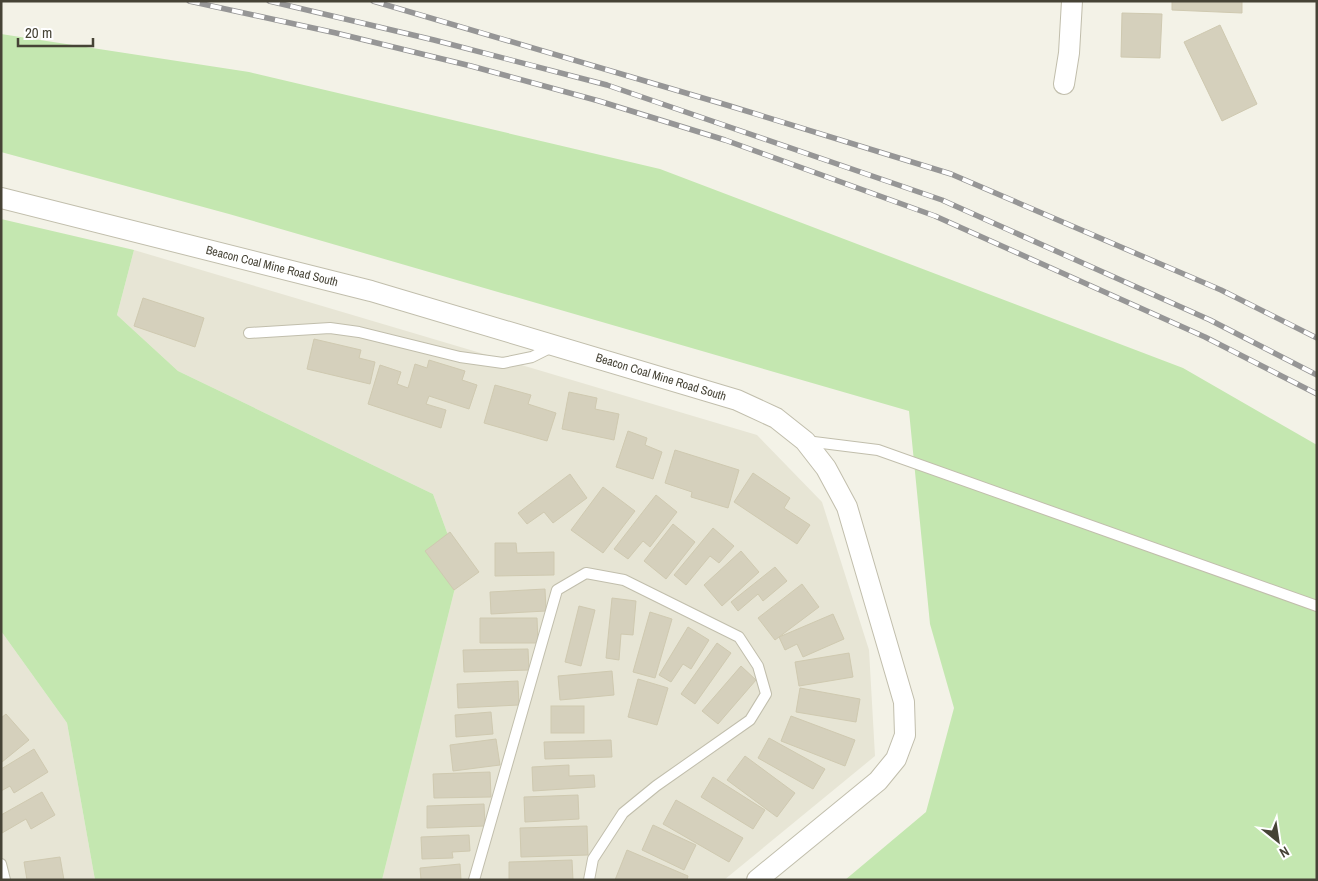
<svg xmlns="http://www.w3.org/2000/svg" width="1318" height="881" viewBox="0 0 1318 881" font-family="'Archivo Narrow',sans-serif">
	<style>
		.residential { fill: #e7e5d5 }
		.green { fill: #c4e7b0 }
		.building { fill: #d5d0bc; stroke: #cfc9b0 }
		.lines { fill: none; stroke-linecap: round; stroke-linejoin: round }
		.service-casing { stroke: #c1beac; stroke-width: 12 }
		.minor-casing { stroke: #c1beac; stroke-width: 22 }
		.service { stroke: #fff; stroke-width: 10 }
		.minor { stroke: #fff; stroke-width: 20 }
		.rail-casing { stroke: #969696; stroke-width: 5.5 }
		.rail { stroke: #fff; stroke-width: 4; stroke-dasharray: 11; stroke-linecap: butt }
		.labels { text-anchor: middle; stroke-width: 4; stroke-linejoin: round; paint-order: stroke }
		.street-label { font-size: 12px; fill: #464336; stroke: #fff }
	</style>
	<rect width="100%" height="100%" fill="#f3f2e7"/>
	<g class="residential">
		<polygon points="134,250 757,435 822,502 869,650 875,756 724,880 382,880 460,568 433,494 178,371 117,315"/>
		<polygon points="1,631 67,723 95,880 1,880"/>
	</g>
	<g class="green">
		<polygon points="1,34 249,72 660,169 1183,368 1317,445 1317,880 845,880 926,812 954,708 930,624 909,411 229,214 1,152"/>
		<polygon points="1,219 134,250 117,315 178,371 433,494 460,568 382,880 95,880 67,723 1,631"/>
	</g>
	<g class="building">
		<polygon points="1172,1 1242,1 1242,13 1172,10"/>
		<polygon points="1122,13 1162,14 1160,58 1121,57"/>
		<polygon points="1220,25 1257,104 1222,121 1184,42"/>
		<polygon points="143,298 204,318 195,347 134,326"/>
		<polygon points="314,339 361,350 359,358 375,362 370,384 307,369"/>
		<polygon points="429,360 465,371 462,380 477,385 469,409 429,396 426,404 446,410 441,428 368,404 380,365 401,372 397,384 408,388 415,364 427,368"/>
		<polygon points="495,385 531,395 528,404 556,413 547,441 484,423"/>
		<polygon points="569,392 597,398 595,409 619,414 614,440 562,429"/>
		<polygon points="628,431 647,438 645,445 662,452 653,479 616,467"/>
		<polygon points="675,450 739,470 728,508 691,497 692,492 665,483"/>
		<polygon points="753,473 790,498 784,508 810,525 797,544 734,502"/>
		<polygon points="570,474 587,498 553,523 544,512 527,524 518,513"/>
		<polygon points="603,487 635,511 603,553 571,530"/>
		<polygon points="656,495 677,512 650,547 643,541 628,559 614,549"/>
		<polygon points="673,524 695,542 666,579 644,561"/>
		<polygon points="713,528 734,546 719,563 710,556 686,585 674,575"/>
		<polygon points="450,532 479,572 454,590 425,551"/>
		<polygon points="495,543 516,543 517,553 554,552 554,575 495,576"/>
		<polygon points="741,551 759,572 722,606 704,585"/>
		<polygon points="775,567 787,581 763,601 758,594 738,611 731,602"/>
		<polygon points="802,584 819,607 775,640 758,618"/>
		<polygon points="545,589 546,611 491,614 490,592"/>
		<polygon points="612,598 636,601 633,635 621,634 619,660 606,658"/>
		<polygon points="579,606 595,610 581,666 565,662"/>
		<polygon points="650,612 672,619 655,678 633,672"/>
		<polygon points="833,614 844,639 803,657 797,644 785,650 779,637"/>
		<polygon points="480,618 537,618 538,643 480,643"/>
		<polygon points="688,627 709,640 691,669 683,664 671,682 659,675"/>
		<polygon points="717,643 731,653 695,704 681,694"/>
		<polygon points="528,649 529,670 464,672 463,650"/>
		<polygon points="849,653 853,677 799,686 795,662"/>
		<polygon points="741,666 756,680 718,724 702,711"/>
		<polygon points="612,671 614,695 560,700 558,676"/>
		<polygon points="638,679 668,688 657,725 628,717"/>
		<polygon points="518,681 519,705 458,708 457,684"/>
		<polygon points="800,688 860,699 856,722 796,712"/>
		<rect x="551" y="706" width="33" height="27"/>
		<polygon points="491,712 493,734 456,737 455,715"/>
		<polygon points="6,714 29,740 2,762 1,718"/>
		<polygon points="791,716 855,740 845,766 781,741"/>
		<polygon points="769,738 825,769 813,789 758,758"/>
		<polygon points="496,739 500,765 453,771 450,745"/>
		<polygon points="611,740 612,757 545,759 544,742"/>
		<polygon points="34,749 48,772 14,793 10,786 1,791 1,769"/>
		<polygon points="745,756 795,793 777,817 727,780"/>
		<polygon points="569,765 569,776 594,775 595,787 533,791 532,767"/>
		<polygon points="490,772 491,797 434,798 433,774"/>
		<polygon points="713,777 765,810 753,829 701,797"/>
		<polygon points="42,792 55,815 31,829 26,819 2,833 1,815"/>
		<polygon points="578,795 579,819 525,822 524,797"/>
		<polygon points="676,800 743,838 729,862 663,824"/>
		<polygon points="484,804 485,826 427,828 427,806"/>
		<polygon points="653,825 696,845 684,870 642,850"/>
		<polygon points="587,826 588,855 521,857 520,828"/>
		<polygon points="469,835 470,851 452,852 453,858 422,859 421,837"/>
		<polygon points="627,850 688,876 687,880 615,880"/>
		<polygon points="60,857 64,880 27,880 24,862"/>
		<polygon points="572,860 573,880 509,880 509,862"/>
		<polygon points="460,864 461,880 421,880 420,868"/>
	</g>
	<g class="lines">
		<defs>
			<g id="service">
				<polyline points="249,333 330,328 359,332 460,357 503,363 532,357 554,346"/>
				<polyline points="806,441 878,450 1317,606"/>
				<polyline points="1,864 5,880"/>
				<polyline points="474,880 557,590 586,573 624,580 739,637 758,666 766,694 750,720 656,786 623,813 593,859 589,880"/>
			</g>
			<g id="minor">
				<polyline points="1064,84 1069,53 1072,1"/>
				<polyline points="1,198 371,291 737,400 776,418 805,441 826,468 847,507 904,702 905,735 896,759 878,781 757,880"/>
			</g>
		</defs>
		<use href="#service" class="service-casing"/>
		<use href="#minor" class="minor-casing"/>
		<use href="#service" class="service"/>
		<use href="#minor" class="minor"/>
		<defs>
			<g id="rail">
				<polyline points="189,1 336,33 471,66 599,101 725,140 935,216 1205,337 1317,394"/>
				<polyline points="269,1 434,40 607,85 942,200 1210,320 1317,375"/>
				<polyline points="373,1 730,106 951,174 1221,290 1317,338"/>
			</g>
		</defs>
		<use href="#rail" class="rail-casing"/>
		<use href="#rail" class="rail"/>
	</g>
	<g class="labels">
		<g class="street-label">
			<text transform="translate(272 266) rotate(14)" y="4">Beacon Coal Mine Road South</text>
			<text transform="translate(661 377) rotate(17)" y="4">Beacon Coal Mine Road South</text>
		</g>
	</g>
	<rect width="1318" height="881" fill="none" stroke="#464336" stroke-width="5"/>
	<g transform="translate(1278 841) rotate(150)" stroke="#ffffff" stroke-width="4" paint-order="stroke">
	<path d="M0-4L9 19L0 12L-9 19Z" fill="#464336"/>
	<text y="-8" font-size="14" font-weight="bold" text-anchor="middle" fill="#464336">N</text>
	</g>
	<path d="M18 38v8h75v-8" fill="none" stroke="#464336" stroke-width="2.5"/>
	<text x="25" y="38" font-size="15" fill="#464336" stroke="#ffffff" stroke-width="4" paint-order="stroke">20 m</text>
</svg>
